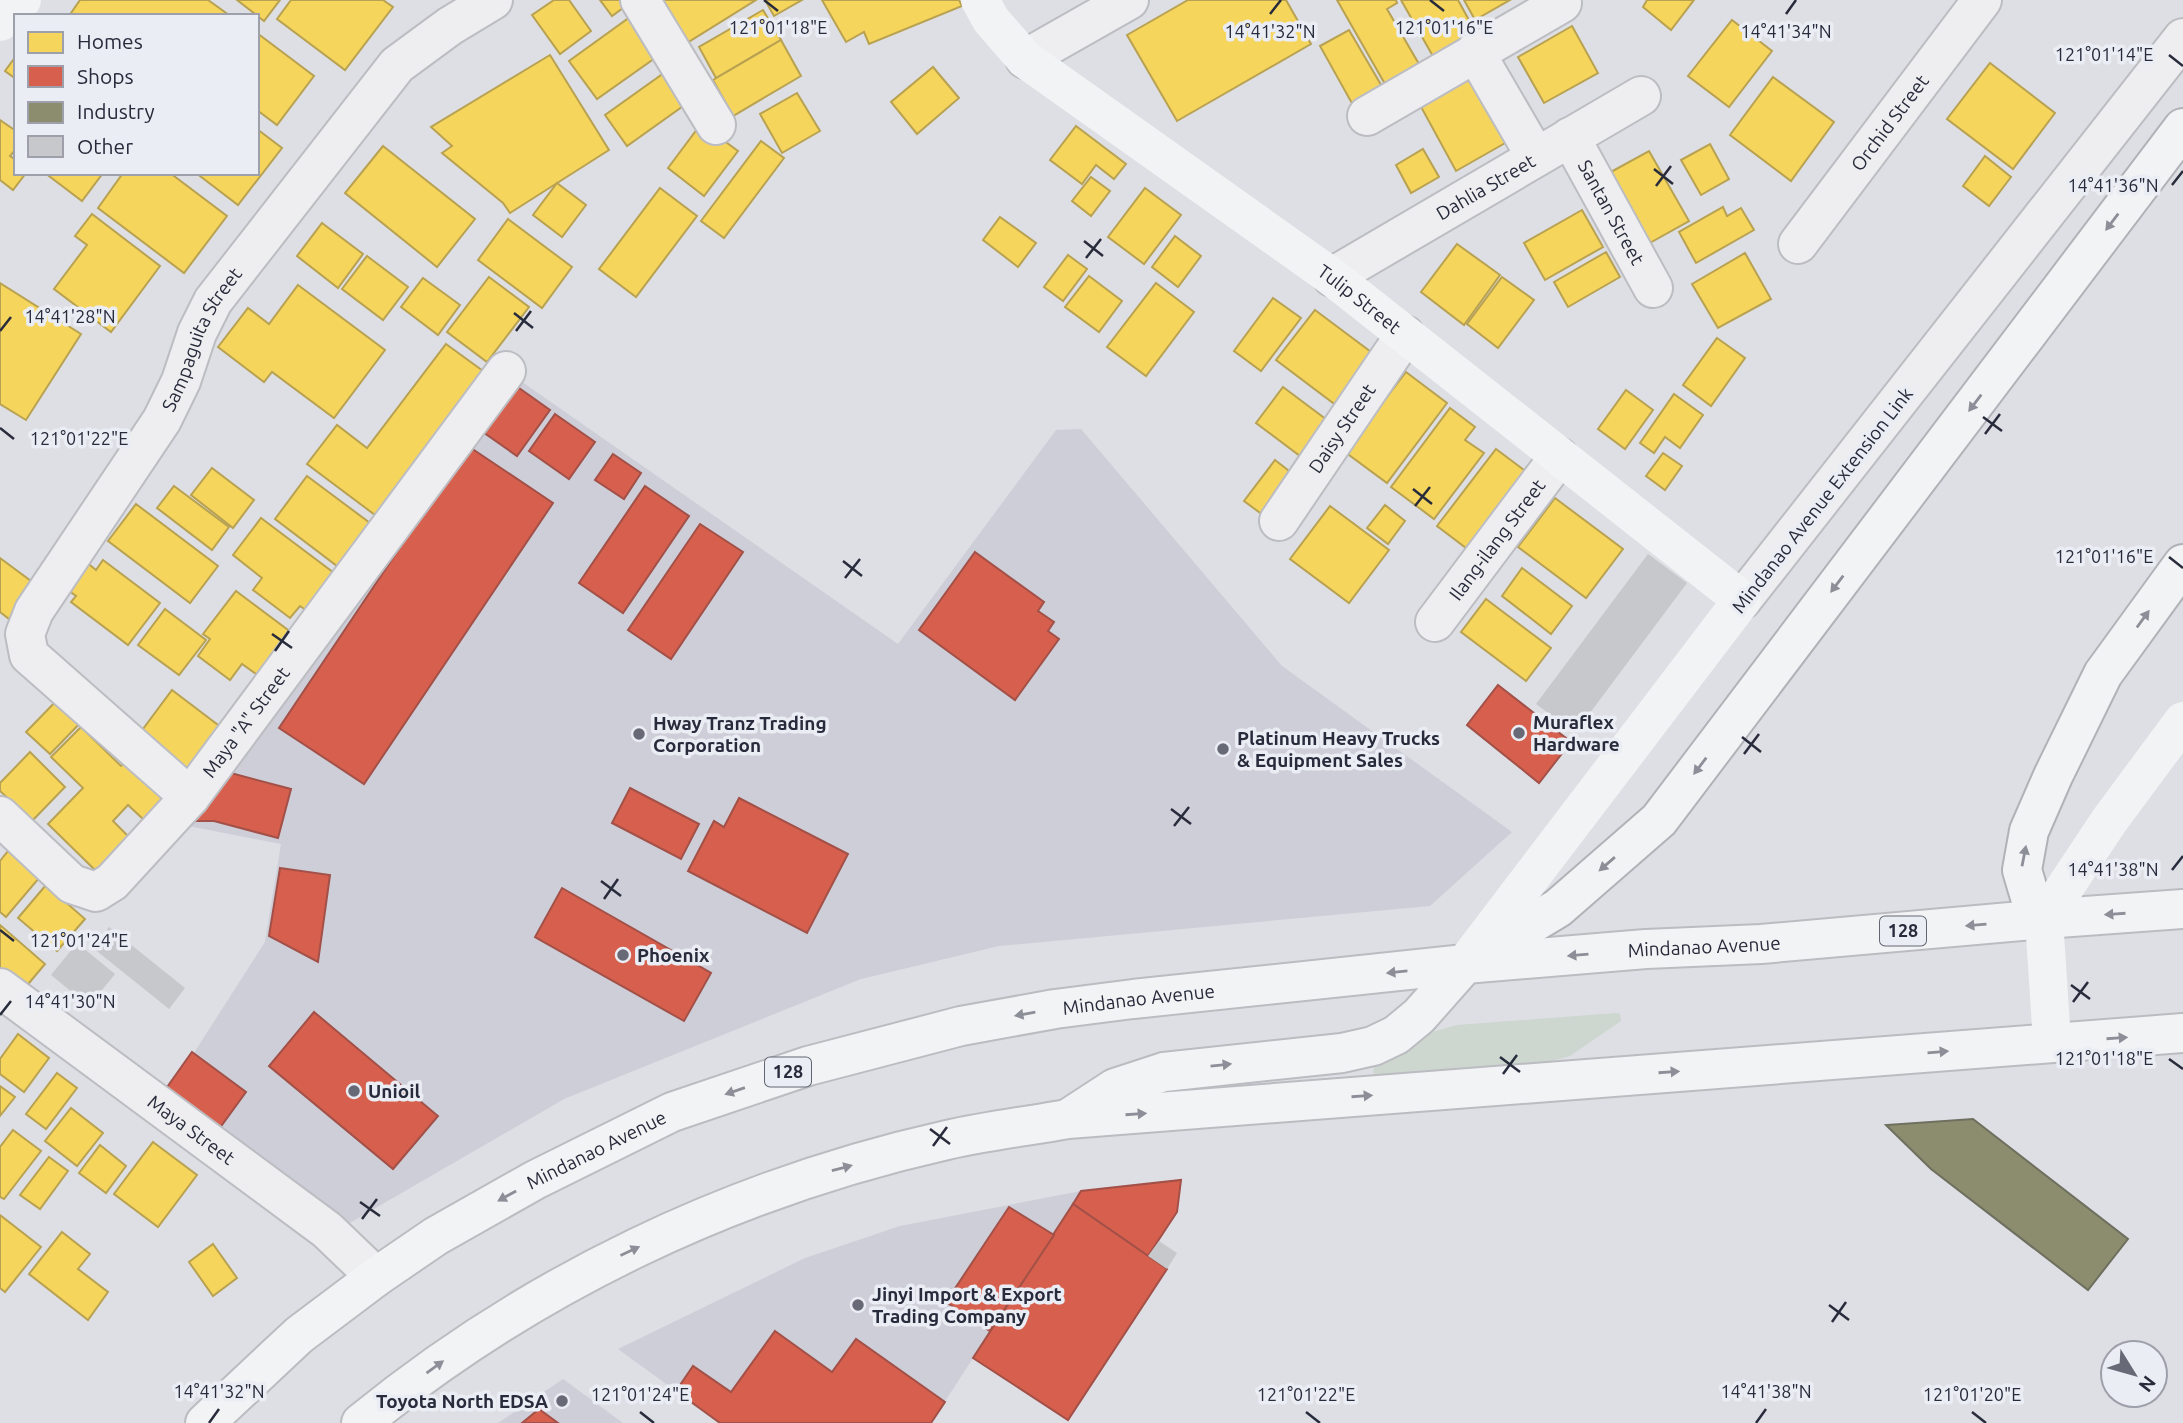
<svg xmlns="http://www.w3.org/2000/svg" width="2183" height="1423" viewBox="0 0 2183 1423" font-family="Ubuntu,sans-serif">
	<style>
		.built { fill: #cdced7 }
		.green { fill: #cdd6cf }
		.homes { fill: #f6d55c; stroke: #b8a252; stroke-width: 2 }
		.shops { fill: #d6604d; stroke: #a25048; stroke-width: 2 }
		.industry { fill: #8c8c6e; stroke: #6e6f5f; stroke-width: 2 }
		.building { fill: #c7c8cc }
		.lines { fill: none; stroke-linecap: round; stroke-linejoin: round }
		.street-casing { stroke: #bcbdc2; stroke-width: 42 }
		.primary-casing { stroke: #bbbcc1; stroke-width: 42 }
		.highway-casing { stroke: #b1b2b8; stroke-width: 42 }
		.street { stroke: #eeeef0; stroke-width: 38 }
		.secondary { stroke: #f2f3f4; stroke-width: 38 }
		.primary { stroke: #f2f3f4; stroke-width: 38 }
		.highway { stroke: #f2f3f4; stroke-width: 38 }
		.oneway { fill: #8c8f98 }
		.ticks { fill: none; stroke: #272b3b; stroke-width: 2.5 }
		.poi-dot { fill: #676a76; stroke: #ebedf4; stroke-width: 2.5 }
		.labels { text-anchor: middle; stroke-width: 7; stroke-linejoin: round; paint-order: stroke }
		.shield { fill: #ebedf4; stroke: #626572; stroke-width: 2 }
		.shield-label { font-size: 18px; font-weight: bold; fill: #272b3b }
		.street-label { font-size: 19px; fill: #272b3b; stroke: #ebedf4 }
		.poi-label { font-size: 19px; font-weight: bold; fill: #272b3b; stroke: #ebedf4; text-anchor: start }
		.ticks-label { font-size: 18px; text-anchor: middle; fill: #272b3b; stroke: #ebedf4; stroke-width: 7; stroke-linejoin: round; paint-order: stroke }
	</style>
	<rect width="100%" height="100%" fill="#dedfe4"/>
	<g class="built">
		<polygon points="515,377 898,644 1056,430 1081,429 1282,666 1512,832 1430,906 999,946 861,979 564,1099 341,1228 167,1095 265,942 281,844 183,825"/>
		<polygon points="1081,1191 931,1423 720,1423 618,1349 805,1258 900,1226"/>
		<polygon points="563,1379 623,1423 498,1423"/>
	</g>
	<polygon class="green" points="1616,1013 1620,1014 1621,1021 1570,1056 1538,1065 1376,1077 1373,1072 1375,1062 1379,1059 1429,1033 1457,1025"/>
	<g class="homes">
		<polygon points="80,0 208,0 229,15 69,16"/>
		<polygon points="237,0 280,0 264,21"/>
		<polygon points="291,0 383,0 393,7 345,70 277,19"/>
		<polygon points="554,0 569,0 591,31 560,54 532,15"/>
		<polygon points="600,0 634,0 612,16"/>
		<polygon points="654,0 756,0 682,46"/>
		<polygon points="765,0 802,0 774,16"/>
		<polygon points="822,0 959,0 962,6 869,44 864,32 846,42"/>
		<polygon points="1188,0 1286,0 1311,44 1177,121 1127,35"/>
		<polygon points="1337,0 1396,0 1397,3 1387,9 1423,71 1389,91"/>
		<polygon points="1401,0 1458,0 1476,33 1434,58"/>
		<polygon points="1464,0 1510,0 1475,20"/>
		<polygon points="1647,0 1694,0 1671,30 1643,7"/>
		<polygon points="763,10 781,40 716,78 699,47"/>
		<polygon points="637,12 665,51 597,99 569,61"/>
		<polygon points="1732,20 1772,51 1729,107 1688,76"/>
		<polygon points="1572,26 1598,73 1544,103 1518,57"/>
		<polygon points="1349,30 1384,90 1354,107 1320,46"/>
		<polygon points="257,33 314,76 277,125 257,110"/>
		<polygon points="781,40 801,76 733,116 713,80"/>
		<polygon points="550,55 609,150 510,213 503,203 442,153 452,146 431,127"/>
		<polygon points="16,56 16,79 5,71"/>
		<polygon points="1990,63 2055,113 2013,169 1947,119"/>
		<polygon points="933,67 959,98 917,134 891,102"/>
		<polygon points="671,68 693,99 627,146 605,115"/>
		<polygon points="1470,77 1507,142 1456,171 1420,105"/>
		<polygon points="1773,77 1834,122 1791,181 1730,135"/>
		<polygon points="797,93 820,131 782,153 760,114"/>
		<polygon points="0,120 16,131 16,149 10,156 16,160 16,173 26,173 13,190 0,180"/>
		<polygon points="701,124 738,151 704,196 668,168"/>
		<polygon points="1076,126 1126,164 1114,179 1096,165 1082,184 1050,160"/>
		<polygon points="257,129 282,148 238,205 196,173 257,173"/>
		<polygon points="761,141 784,158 724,238 701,221"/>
		<polygon points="1710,144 1729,179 1701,195 1681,160"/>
		<polygon points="383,146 475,219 437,267 345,193"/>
		<polygon points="1423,149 1439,177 1411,193 1396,165"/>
		<polygon points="1649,151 1689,221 1648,244 1609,173"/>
		<polygon points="1985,156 2011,177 1989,206 1963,186"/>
		<polygon points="45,173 103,173 82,201"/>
		<polygon points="123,173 170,173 227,216 184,273 98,208"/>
		<polygon points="1091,177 1110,191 1091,216 1072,201"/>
		<polygon points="557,183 586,205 562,237 533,215"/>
		<polygon points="660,188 697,216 636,297 599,269"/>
		<polygon points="1145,188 1181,215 1144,264 1108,237"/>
		<polygon points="1723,207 1727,216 1741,208 1754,230 1696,263 1679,232"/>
		<polygon points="1582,210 1603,247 1545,280 1524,243"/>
		<polygon points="92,214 160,266 111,332 54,289 87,245 75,236"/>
		<polygon points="1000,217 1036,243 1018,267 983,240"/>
		<polygon points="508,219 572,267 542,308 478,260"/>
		<polygon points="322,223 363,254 338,288 297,256"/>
		<polygon points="1175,236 1201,256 1178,287 1152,267"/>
		<polygon points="1457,244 1500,275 1464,325 1421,292"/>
		<polygon points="1606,252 1620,277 1568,307 1554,282"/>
		<polygon points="1745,253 1771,299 1718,328 1692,284"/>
		<polygon points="1068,255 1087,269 1063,301 1044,287"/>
		<polygon points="367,256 408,287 383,320 342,289"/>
		<polygon points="1089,276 1122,301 1099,332 1065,307"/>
		<polygon points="489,277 529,307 487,362 447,332"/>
		<polygon points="1502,277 1534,300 1498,348 1467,324"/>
		<polygon points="423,278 460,305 438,335 401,307"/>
		<polygon points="0,283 81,334 26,420 0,404"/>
		<polygon points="1156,283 1194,312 1146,376 1107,347"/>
		<polygon points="298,285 385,350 334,418 272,372 264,382 218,347 248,308 269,324"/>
		<polygon points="1273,298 1301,318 1261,371 1234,351"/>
		<polygon points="1315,310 1383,361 1345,412 1276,360"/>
		<polygon points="1717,338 1745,358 1711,406 1683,385"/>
		<polygon points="446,344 483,371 375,515 307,464 337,425 367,448"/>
		<polygon points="1406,372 1447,403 1387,483 1345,452"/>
		<polygon points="1283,387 1335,426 1308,462 1256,423"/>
		<polygon points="1626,390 1653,410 1625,449 1598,429"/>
		<polygon points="1674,394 1703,415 1680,448 1665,437 1654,453 1640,443"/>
		<polygon points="1450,408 1475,427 1465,440 1484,453 1434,519 1391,487"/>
		<polygon points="1496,449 1528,473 1470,551 1437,526"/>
		<polygon points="1663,453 1682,466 1665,490 1646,476"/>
		<polygon points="1275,460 1298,478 1267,518 1244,501"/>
		<polygon points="212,468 254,500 233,528 191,495"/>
		<polygon points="307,476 370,523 337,566 275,519"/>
		<polygon points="174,486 229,527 212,550 157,508"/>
		<polygon points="1555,498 1623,549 1586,598 1518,547"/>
		<polygon points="136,504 218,566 190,603 108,541"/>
		<polygon points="1385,505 1405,521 1388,544 1367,528"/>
		<polygon points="1330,506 1389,550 1349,603 1290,559"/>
		<polygon points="261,518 338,576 310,613 300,606 290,618 253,590 262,578 233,555"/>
		<polygon points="0,558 35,584 9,619 0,612"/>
		<polygon points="103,560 160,603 128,645 71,602 76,596 65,588 85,561 96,570"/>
		<polygon points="1522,568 1572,606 1551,634 1502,596"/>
		<polygon points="236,591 296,636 263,679 242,664 230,680 198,656 210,639 203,634"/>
		<polygon points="1486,599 1551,648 1526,681 1461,632"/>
		<polygon points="165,609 206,640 179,675 138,645"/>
		<polygon points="172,690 222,728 190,771 140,733"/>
		<polygon points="64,693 87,716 50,754 26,732"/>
		<polygon points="81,727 121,766 132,756 170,793 143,819 128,805 113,821 129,837 96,871 48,824 83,788 51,757"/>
		<polygon points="30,752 65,787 32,821 0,791 0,783"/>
		<polygon points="8,851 40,877 6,917 0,912 0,861"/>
		<polygon points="46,885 85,919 57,951 18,918"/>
		<polygon points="0,925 45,964 24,989 0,969"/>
		<polygon points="18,1034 49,1058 24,1092 0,1074 0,1059"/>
		<polygon points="57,1073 77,1088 46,1129 26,1114"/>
		<polygon points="0,1086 15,1097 0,1116"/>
		<polygon points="71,1108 103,1133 77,1166 45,1141"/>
		<polygon points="13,1130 41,1151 4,1199 0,1197 0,1147"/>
		<polygon points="153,1142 197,1175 158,1227 114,1194"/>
		<polygon points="100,1145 126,1166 106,1193 79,1173"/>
		<polygon points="49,1157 68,1171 40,1209 20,1195"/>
		<polygon points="0,1215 41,1247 5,1292 0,1288"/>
		<polygon points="62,1232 90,1254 78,1269 108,1292 88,1320 29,1274"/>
		<polygon points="213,1244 237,1278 213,1296 189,1262"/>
	</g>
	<g class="shops">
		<polygon points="512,383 550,410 517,456 480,430"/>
		<polygon points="555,414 595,442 569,479 529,451"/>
		<polygon points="468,446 553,503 364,784 279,728"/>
		<polygon points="613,454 641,473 624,499 595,480"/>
		<polygon points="645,486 689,516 623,613 579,583"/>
		<polygon points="700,524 743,552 671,659 628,630"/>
		<polygon points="975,552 1044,602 1038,611 1054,622 1048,631 1059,639 1015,700 919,630"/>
		<polygon points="1498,685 1571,742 1539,783 1467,725"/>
		<polygon points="227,772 291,789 278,838 214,821 194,821"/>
		<polygon points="630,788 699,824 681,859 612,823"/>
		<polygon points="739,798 848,854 807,933 688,871 714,821 724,827"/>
		<polygon points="280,868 330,875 318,962 269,936"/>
		<polygon points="562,888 711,973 684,1021 535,937"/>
		<polygon points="314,1012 438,1116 393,1169 269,1066"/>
		<polygon points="192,1052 246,1092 219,1129 165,1090"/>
		<polygon points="1181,1180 1177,1212 1148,1256 1073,1204 1081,1191"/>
		<polygon points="1073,1204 1167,1269 1068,1420 973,1358"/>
		<polygon points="1009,1207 1054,1235 990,1331 946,1302"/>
		<polygon points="775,1331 832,1372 856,1339 945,1402 931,1423 720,1423 676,1391 693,1366 731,1392"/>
		<polygon points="539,1409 558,1423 522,1423"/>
	</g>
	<polygon class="industry" points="1973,1119 2128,1239 2088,1290 1931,1169 1886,1125"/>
	<g class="building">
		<polygon points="1648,554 1687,583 1575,733 1536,704"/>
		<polygon points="109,927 185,988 169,1009 93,948"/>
		<polygon points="77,943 115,974 89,1006 51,975"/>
		<polygon points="1159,1241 1177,1253 1167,1269 1148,1256"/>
	</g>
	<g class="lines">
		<defs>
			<g id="street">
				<polyline points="640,0 716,125"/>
				<polyline points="1475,52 1536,157"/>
				<polyline points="1025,59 1129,0"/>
				<polyline points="1367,116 1562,3"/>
				<path id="s1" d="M1570,137L1653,288"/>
				<path id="s2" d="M1798,244L1982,0"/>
				<path id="s3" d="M1332,277L1641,96"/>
				<path id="s4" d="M1279,521L1405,335"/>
				<polyline points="1742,600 2183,38"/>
				<path id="s5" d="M1435,622L1559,457"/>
				<path id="s6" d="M190,797L29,655L25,634L34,611L162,420L181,381L197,333L213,301L397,65L450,26L493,0"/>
				<path id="s7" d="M0,816L72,884L96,892L112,882L190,797L506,371"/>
				<path id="s8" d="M0,988L327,1230L376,1277"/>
			</g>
			<g id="primary">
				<polyline points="1069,1118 1115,1088 1164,1072 1342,1053 1373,1046 1396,1035 1419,1016 1465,964"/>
				<path id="s10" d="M205,1423L299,1335L376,1277L436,1236L535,1180L672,1112L808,1066L961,1026L1055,1009L1133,999L1465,964L1646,949L1761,944L2044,919L2183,909"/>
				<path d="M361,1423C531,1284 733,1188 947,1140C987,1131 1028,1126 1068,1119L2183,1033"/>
			</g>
			<g id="highway">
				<polyline points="2044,919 2030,897 2022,870 2029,831 2053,776 2103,674 2183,564"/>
				<polyline points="1465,964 1558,908 1659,820 2183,128"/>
			</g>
		</defs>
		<use href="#street" class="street-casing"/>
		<use href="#primary" class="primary-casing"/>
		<use href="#highway" class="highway-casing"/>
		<use href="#street" class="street"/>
		<g class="secondary">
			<path id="s9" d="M980,0L991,20L1025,59L1332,277L1742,600L1468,960"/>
			<polyline points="0,22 22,0"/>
			<polyline points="2052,1042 2044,919 2109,821 2183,721"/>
		</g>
		<use href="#primary" class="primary"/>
		<use href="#highway" class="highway"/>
	</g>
	<defs><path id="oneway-solid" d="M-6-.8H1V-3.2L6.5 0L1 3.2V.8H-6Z" transform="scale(1.75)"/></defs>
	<g class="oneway">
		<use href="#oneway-solid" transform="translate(2112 222) rotate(127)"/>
		<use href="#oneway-solid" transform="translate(1975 403) rotate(127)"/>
		<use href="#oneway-solid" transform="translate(1837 584) rotate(127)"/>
		<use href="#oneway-solid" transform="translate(2143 619) rotate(-54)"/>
		<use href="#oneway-solid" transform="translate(1700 766) rotate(127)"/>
		<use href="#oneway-solid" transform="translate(2024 856) rotate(-79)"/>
		<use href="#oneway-solid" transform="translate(1607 864) rotate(139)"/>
		<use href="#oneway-solid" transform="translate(2115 914) rotate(176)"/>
		<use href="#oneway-solid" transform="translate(1976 925) rotate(175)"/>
		<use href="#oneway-solid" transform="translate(1578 955) rotate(175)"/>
		<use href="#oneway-solid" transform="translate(1397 972) rotate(174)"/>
		<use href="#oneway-solid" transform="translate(1025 1014) rotate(170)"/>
		<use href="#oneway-solid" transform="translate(2117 1038) rotate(-4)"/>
		<use href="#oneway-solid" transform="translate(1938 1052) rotate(-5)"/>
		<use href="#oneway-solid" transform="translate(1221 1065) rotate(-6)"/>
		<use href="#oneway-solid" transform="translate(1669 1072) rotate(-4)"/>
		<use href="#oneway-solid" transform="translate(735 1091) rotate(161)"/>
		<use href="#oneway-solid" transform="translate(1362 1096) rotate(-4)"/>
		<use href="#oneway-solid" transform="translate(1136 1114) rotate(-4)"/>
		<use href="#oneway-solid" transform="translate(842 1168) rotate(-15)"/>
		<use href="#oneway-solid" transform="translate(507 1196) rotate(151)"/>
		<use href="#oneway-solid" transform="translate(630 1251) rotate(-25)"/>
		<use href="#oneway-solid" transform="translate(435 1367) rotate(-36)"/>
	</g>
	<path class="ticks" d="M764,0L778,11M1430,0L1444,11M1270,14L1281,0M1786,14L1796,0M2169,55L2183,66M1654,169L1673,184M2172,185L2183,171M1656,186L1671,166M1084,241L1103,256M1086,258L1101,239M514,313L533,328M0,331L11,317M516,331L531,311M1983,417L2002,431M0,428L14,439M1985,434L2000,414M1413,489L1432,504M1415,506L1430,487M2169,557L2183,568M843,561L862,576M845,578L860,559M272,634L292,648M275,651L289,631M1742,737L1761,752M1744,754L1759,734M1171,809L1191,824M1174,826L1189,807M2172,870L2183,856M601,881L621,896M604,899L618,879M0,930L14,941M2071,985L2090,999M2073,1002L2088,982M0,1015L11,1001M1500,1057L1520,1072M2169,1059L2183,1069M1503,1074L1517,1055M930,1129L950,1144M933,1146L947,1127M360,1202L380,1216M362,1219L377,1199M1829,1305L1849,1320M1832,1322L1846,1302M640,1412L654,1423M1306,1412L1320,1423M1972,1412L1986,1423M209,1423L219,1409M1756,1423L1766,1409"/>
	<g class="poi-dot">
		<circle cx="1519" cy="733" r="7"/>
		<circle cx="639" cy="734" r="7"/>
		<circle cx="1223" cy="749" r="7"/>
		<circle cx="623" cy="955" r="7"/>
		<circle cx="354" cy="1091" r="7"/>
		<circle cx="858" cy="1305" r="7"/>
		<circle cx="562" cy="1401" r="7"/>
	</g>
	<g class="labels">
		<g class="shield">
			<rect x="1880" y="916.5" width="46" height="29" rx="5"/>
			<rect x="765" y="1057.5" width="46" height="29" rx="5"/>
		</g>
		<g class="shield-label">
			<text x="1903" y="937">128</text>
			<text x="788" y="1078">128</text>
		</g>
		<g class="street-label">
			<text dy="7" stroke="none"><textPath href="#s2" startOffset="152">Orchid Street</textPath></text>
			<text dy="7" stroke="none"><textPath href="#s3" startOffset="178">Dahlia Street</textPath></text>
			<text dy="7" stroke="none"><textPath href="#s1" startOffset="86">Santan Street</textPath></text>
			<text dy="7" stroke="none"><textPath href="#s9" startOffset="486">Tulip Street</textPath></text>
			<text dy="7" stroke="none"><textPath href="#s6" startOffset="581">Sampaguita Street</textPath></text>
			<text dy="7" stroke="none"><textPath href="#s4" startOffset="112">Daisy Street</textPath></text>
			<text transform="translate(1822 500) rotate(-52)" y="7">Mindanao Avenue Extension Link</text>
			<text dy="7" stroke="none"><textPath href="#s5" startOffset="103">Ilang-ilang Street</textPath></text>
			<text dy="7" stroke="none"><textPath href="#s7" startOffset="352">Maya "A" Street</textPath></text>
			<text dy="7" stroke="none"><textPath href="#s10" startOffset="1614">Mindanao Avenue</textPath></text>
			<text dy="7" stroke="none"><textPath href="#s10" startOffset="1046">Mindanao Avenue</textPath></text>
			<text dy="7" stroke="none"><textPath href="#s8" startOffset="238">Maya Street</textPath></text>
			<text dy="7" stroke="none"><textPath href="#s10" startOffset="480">Mindanao Avenue</textPath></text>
		</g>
		<g class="poi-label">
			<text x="1533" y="729">Muraflex<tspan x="1533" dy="22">Hardware</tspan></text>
			<text x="653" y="730">Hway Tranz Trading<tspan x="653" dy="22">Corporation</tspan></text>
			<text x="1237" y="745">Platinum Heavy Trucks<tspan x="1237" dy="22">&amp; Equipment Sales</tspan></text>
			<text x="637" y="962">Phoenix</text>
			<text x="368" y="1098">Unioil</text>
			<text x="872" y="1301">Jinyi Import &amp; Export<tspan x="872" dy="22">Trading Company</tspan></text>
			<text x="548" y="1408" text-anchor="end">Toyota North EDSA</text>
		</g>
	</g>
	<g class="ticks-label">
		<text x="778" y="34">121°01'18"E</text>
		<text x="1444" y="34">121°01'16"E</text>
		<text x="1270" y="38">14°41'32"N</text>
		<text x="1786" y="38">14°41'34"N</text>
		<text x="2104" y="61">121°01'14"E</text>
		<text x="2113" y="192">14°41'36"N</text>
		<text x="70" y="323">14°41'28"N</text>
		<text x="79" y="445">121°01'22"E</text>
		<text x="2104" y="563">121°01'16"E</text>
		<text x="2113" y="876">14°41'38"N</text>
		<text x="79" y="947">121°01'24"E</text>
		<text x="70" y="1008">14°41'30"N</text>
		<text x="2104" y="1065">121°01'18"E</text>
		<text x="219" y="1398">14°41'32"N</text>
		<text x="1766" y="1398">14°41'38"N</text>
		<text x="640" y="1401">121°01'24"E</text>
		<text x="1306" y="1401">121°01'22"E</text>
		<text x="1972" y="1401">121°01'20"E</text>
	</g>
	<rect x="14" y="14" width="245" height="161" fill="#ebedf4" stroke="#9d9faa" stroke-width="2"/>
	<rect x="28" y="32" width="35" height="21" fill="#f6d55c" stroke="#9d9faa" stroke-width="2"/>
	<text x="77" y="49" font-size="21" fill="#272b3b">Homes</text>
	<rect x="28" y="66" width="35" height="21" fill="#d6604d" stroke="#9d9faa" stroke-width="2"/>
	<text x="77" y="84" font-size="21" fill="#272b3b">Shops</text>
	<rect x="28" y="102" width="35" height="21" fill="#8c8c6e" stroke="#9d9faa" stroke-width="2"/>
	<text x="77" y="119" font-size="21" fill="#272b3b">Industry</text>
	<rect x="28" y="136" width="35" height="21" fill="#c7c8cc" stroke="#9d9faa" stroke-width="2"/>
	<text x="77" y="154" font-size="21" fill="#272b3b">Other</text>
	<g transform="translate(2134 1374) rotate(127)"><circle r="33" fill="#ebedf4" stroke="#9d9faa" stroke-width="2"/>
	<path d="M0-5L12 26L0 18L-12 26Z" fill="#676a76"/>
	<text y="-10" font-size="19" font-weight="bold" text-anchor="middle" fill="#272b3b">N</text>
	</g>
</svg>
